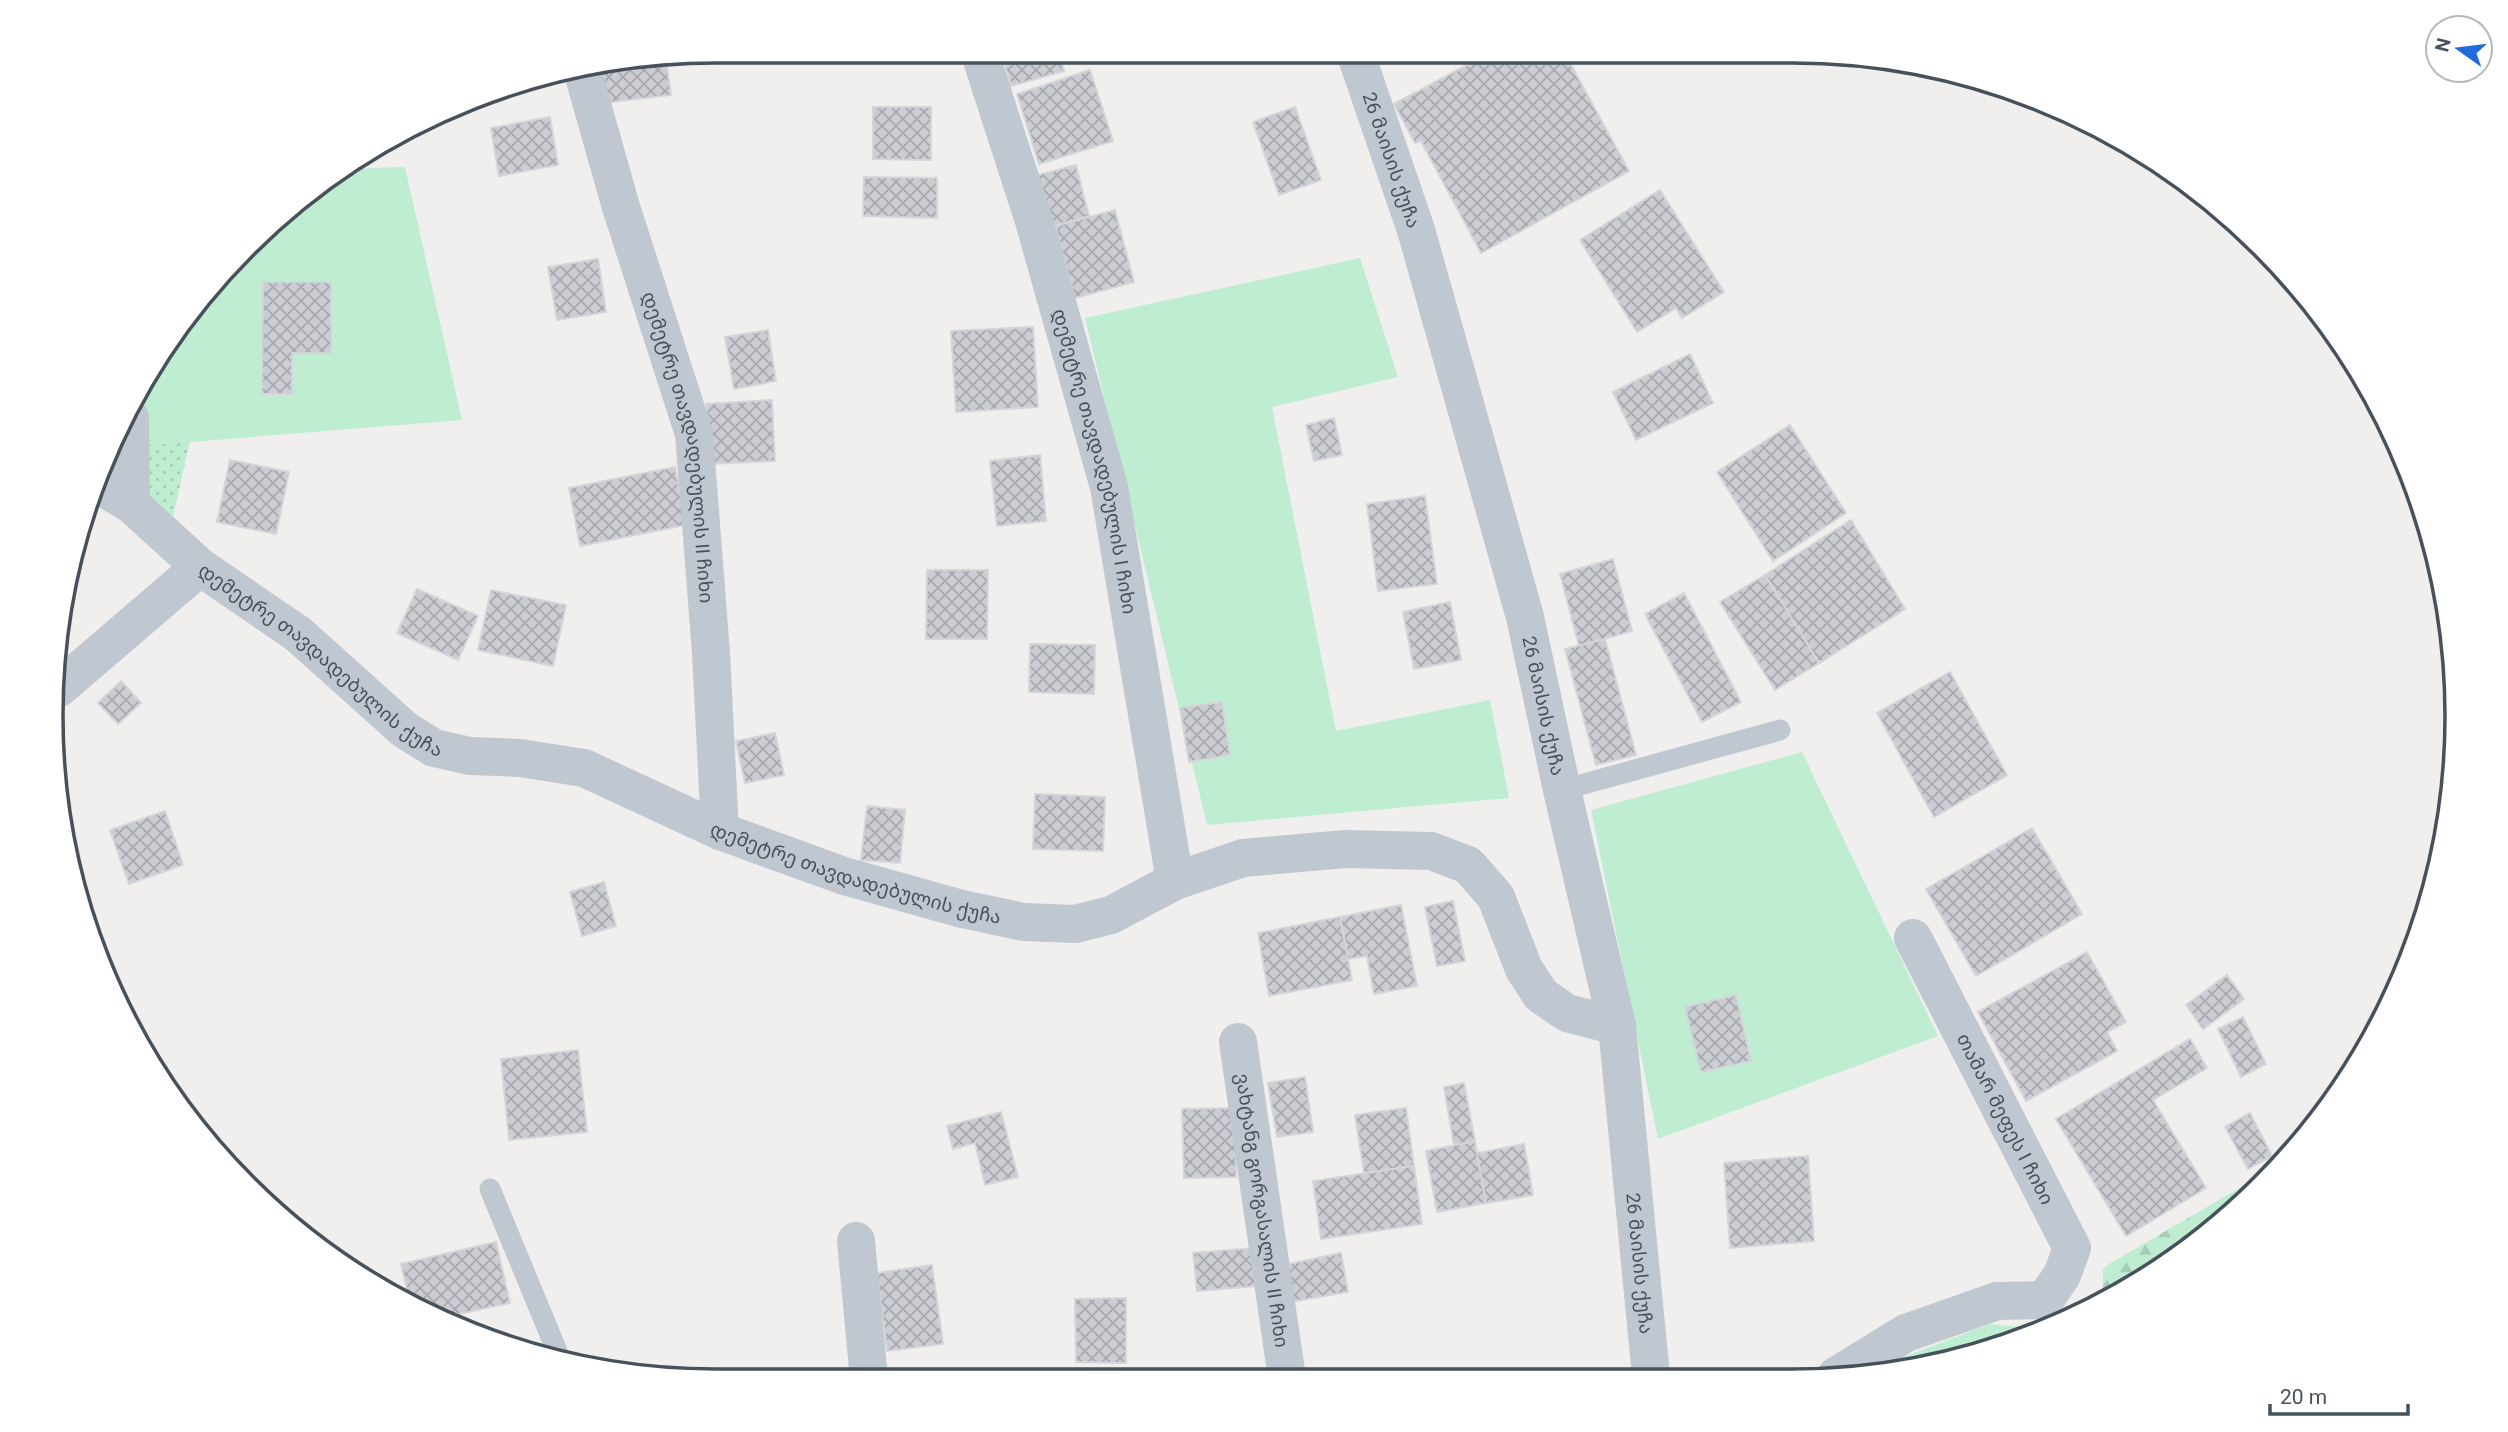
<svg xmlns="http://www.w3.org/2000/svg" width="2508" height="1432" viewBox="0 0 2508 1432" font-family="Roboto,'Noto Sans Georgian',sans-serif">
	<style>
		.grass { fill: url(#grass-dots) }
		.forest { fill: url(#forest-firs) }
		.garden { fill: #beedd2 }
		.building { fill: url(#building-cross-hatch); stroke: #d3d5da; stroke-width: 2 }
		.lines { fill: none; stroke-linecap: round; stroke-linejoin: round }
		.service { stroke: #bfc8d0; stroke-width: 21 }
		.minor { stroke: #bfc8d0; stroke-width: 38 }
		.tertiary { stroke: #bfc8d0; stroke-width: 38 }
		.labels { text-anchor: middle; stroke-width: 5; stroke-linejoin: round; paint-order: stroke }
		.street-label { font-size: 19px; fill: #47515b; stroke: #fff }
		.rim { fill: none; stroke: #47515b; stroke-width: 3.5 }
	</style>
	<defs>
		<pattern id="grass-dots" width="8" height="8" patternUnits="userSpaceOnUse" patternTransform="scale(1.75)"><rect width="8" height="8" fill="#beedd2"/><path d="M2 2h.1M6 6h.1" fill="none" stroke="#a5cdb7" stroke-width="1.8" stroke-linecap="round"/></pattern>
		<pattern id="forest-firs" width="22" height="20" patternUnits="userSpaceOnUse" patternTransform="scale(1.75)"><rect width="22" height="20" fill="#beedd2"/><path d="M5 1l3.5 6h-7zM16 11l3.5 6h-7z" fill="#a5cdb7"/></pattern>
		<pattern id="building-cross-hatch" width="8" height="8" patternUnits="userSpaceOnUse" patternTransform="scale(1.75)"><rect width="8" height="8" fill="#cbcdd3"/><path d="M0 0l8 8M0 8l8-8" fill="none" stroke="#a7a9ae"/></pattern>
	</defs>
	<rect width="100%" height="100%" fill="#f1efee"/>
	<polygon class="grass" points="130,419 129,446 190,441 170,531 104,475"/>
	<polygon class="forest" points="2279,1165 2263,1186 2161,1269 2103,1298 2103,1269 2109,1264"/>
	<g class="garden">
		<polygon points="405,167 462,420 128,447 130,419 163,346 311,188 348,169"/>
		<polygon points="1360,258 1398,377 1272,407 1336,731 1490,700 1509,798 1207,825 1085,318"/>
		<polygon points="1802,752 1938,1036 1658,1139 1591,810"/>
		<polygon points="1990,1324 2020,1327 2031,1333 2006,1346 1878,1376 1854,1376"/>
	</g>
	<g class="building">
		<polygon points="1001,51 1059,51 1064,71 1011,86"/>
		<polygon points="1491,52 1564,52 1629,171 1481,253 1421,141 1415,143 1394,104"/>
		<polygon points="666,59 671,95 605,103 601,70"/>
		<polygon points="1090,70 1113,141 1039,164 1017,94"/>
		<polygon points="873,107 931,107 931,160 873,159"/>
		<polygon points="1295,107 1321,180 1279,195 1253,122"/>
		<polygon points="550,117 558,165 499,176 491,128"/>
		<polygon points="1076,165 1089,216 1044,229 1030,177"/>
		<polygon points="864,177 937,178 937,218 863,216"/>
		<polygon points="1660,190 1724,292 1682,318 1676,308 1637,332 1580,240"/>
		<polygon points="1115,210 1134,282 1075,298 1055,226"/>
		<polygon points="598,259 606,312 557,320 548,267"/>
		<polygon points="263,282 331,282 331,353 292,353 292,394 262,394"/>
		<polygon points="1033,327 1038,407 956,412 951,331"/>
		<polygon points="768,330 776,381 734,389 725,337"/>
		<polygon points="1690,354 1713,403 1636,440 1613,392"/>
		<polygon points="772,400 775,461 709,464 706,404"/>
		<polygon points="1334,418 1342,455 1314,461 1306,425"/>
		<polygon points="1790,425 1846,513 1773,561 1717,472"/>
		<polygon points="1040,455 1046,521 997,526 990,461"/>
		<polygon points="230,460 289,472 276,534 217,522"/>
		<polygon points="675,467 686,525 580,546 569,488"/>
		<polygon points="1425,496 1437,584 1378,591 1367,504"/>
		<polygon points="1851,520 1905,609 1819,663 1765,575"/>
		<polygon points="1613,559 1632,631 1579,646 1560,574"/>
		<polygon points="927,570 988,570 987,639 926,639"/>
		<polygon points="1765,575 1819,663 1775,690 1720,602"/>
		<polygon points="417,589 478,616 458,660 397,633"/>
		<polygon points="491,590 566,605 553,666 478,650"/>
		<polygon points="1684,593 1741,702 1702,722 1645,614"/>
		<polygon points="1450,602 1461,660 1414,669 1403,612"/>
		<polygon points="1605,639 1636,755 1596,765 1565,649"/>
		<polygon points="1030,644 1095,645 1094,694 1029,692"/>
		<polygon points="1950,672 2007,775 1934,817 1877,713"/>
		<polygon points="121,681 141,703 118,724 98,703"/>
		<polygon points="1222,702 1230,755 1189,762 1180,708"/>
		<polygon points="775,733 784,775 745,783 736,741"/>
		<polygon points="1035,794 1105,797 1103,851 1033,849"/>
		<polygon points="867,806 905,810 900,863 861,860"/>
		<polygon points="165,811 183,865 129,884 110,830"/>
		<polygon points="2032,828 2082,914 1976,976 1926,889"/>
		<polygon points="604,882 616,926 582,936 570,892"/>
		<polygon points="1453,901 1465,961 1437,966 1425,907"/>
		<polygon points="1401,905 1417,986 1374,994 1367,956 1348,959 1340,917"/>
		<polygon points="1340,917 1352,980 1269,996 1258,933"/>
		<polygon points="2087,952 2126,1022 2107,1032 2117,1051 2026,1101 1978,1012"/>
		<polygon points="2227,975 2244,999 2203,1029 2186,1005"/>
		<polygon points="1736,995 1751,1061 1701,1072 1685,1007"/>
		<polygon points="2243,1017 2266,1064 2241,1077 2218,1029"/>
		<polygon points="2190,1039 2207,1068 2153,1100 2206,1188 2126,1236 2056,1119"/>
		<polygon points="578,1050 587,1132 509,1140 501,1059"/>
		<polygon points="1305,1077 1313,1132 1277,1137 1268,1083"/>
		<polygon points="1464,1083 1475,1141 1454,1145 1444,1087"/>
		<polygon points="1235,1108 1236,1177 1184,1178 1182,1109"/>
		<polygon points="1406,1108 1414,1166 1364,1173 1355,1115"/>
		<polygon points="1001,1112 1018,1177 985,1185 975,1143 953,1149 947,1126"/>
		<polygon points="2250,1113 2272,1156 2248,1169 2225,1127"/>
		<polygon points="1475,1141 1486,1203 1437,1212 1426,1151"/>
		<polygon points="1524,1144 1533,1195 1486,1203 1477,1153"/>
		<polygon points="1808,1156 1814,1241 1730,1248 1724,1163"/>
		<polygon points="1414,1166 1422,1224 1321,1239 1313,1181"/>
		<polygon points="496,1242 510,1303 445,1317 410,1303 401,1264"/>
		<polygon points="1254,1248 1257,1286 1197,1291 1193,1253"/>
		<polygon points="1341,1253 1348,1292 1290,1302 1284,1265"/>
		<polygon points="932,1265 943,1344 887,1351 877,1273"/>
		<polygon points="1126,1298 1126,1363 1076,1362 1075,1299"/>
		<polygon points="1572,1370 1573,1377 1531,1377 1531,1375"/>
	</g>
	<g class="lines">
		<g class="service">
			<polyline points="1562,790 1780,730"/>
			<polyline points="490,1189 561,1361"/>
		</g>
		<g class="minor">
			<path id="s1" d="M979,51L1034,221L1109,487L1175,881"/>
			<path id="s2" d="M583,73L621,207L694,434L711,653L720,831"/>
			<polyline points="130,418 131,504"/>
			<path id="s3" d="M100,486L131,504L200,567L298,634L405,730L434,748L470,756L520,758L584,768L720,831L844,876L962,909L1024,922L1075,924L1111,915L1175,881L1243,858L1345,849L1431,851L1468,865L1496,897L1524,969L1541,995L1567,1013L1617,1026"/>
			<polyline points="59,688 200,567"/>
			<path id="s4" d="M1913,938L2072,1248L2062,1275L2045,1300"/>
			<path id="s5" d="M1238,1042L1287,1378"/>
			<polyline points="856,1241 869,1379"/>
			<polyline points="1836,1376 1906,1333 1997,1301 2045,1300"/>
		</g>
		<path class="tertiary" id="s6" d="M1355,52L1416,230L1525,617L1562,790L1617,1026L1651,1376"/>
	</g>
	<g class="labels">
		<g class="street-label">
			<text dy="7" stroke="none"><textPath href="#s6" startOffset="114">26 მაისის ქუჩა</textPath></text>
			<text dy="7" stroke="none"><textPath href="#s2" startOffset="388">დემეტრე თავდადებულის II ჩიხი</textPath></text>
			<text dy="7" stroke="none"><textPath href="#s1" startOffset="427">დემეტრე თავდადებულის I ჩიხი</textPath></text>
			<text dy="7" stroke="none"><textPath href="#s3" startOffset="282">დემეტრე თავდადებულის ქუჩა</textPath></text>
			<text dy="7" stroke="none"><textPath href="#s6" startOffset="681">26 მაისის ქუჩა</textPath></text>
			<text dy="7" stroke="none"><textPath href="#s3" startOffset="870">დემეტრე თავდადებულის ქუჩა</textPath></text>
			<text dy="7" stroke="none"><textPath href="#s4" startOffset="203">თამარ მეფეს I ჩიხი</textPath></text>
			<text dy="7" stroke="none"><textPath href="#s5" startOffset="170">ვახტანგ გორგასალის II ჩიხი</textPath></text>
			<text dy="7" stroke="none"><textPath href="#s6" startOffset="1248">26 მაისის ქუჩა</textPath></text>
		</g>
	</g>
	<path d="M0 0H2508V1432H0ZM716 63H1792A653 653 0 0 1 2445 716V716A653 653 0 0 1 1792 1369H716A653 653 0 0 1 63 716V716A653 653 0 0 1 716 63Z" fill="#fff" fill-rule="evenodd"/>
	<path class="rim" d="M716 63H1792A653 653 0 0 1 2445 716V716A653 653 0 0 1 1792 1369H716A653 653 0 0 1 63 716V716A653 653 0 0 1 716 63Z"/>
	<g transform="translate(2459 49) rotate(284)"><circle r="33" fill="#ffffff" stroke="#b5b9bd" stroke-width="2"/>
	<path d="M0-5L12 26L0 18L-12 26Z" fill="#1f6bdb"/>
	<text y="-10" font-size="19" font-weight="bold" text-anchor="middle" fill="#47515b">N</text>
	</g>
	<path d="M2270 1404v10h138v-10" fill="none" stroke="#47515b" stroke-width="3.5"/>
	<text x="2280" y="1404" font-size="21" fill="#47515b" stroke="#ffffff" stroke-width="5" paint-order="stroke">20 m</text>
</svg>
